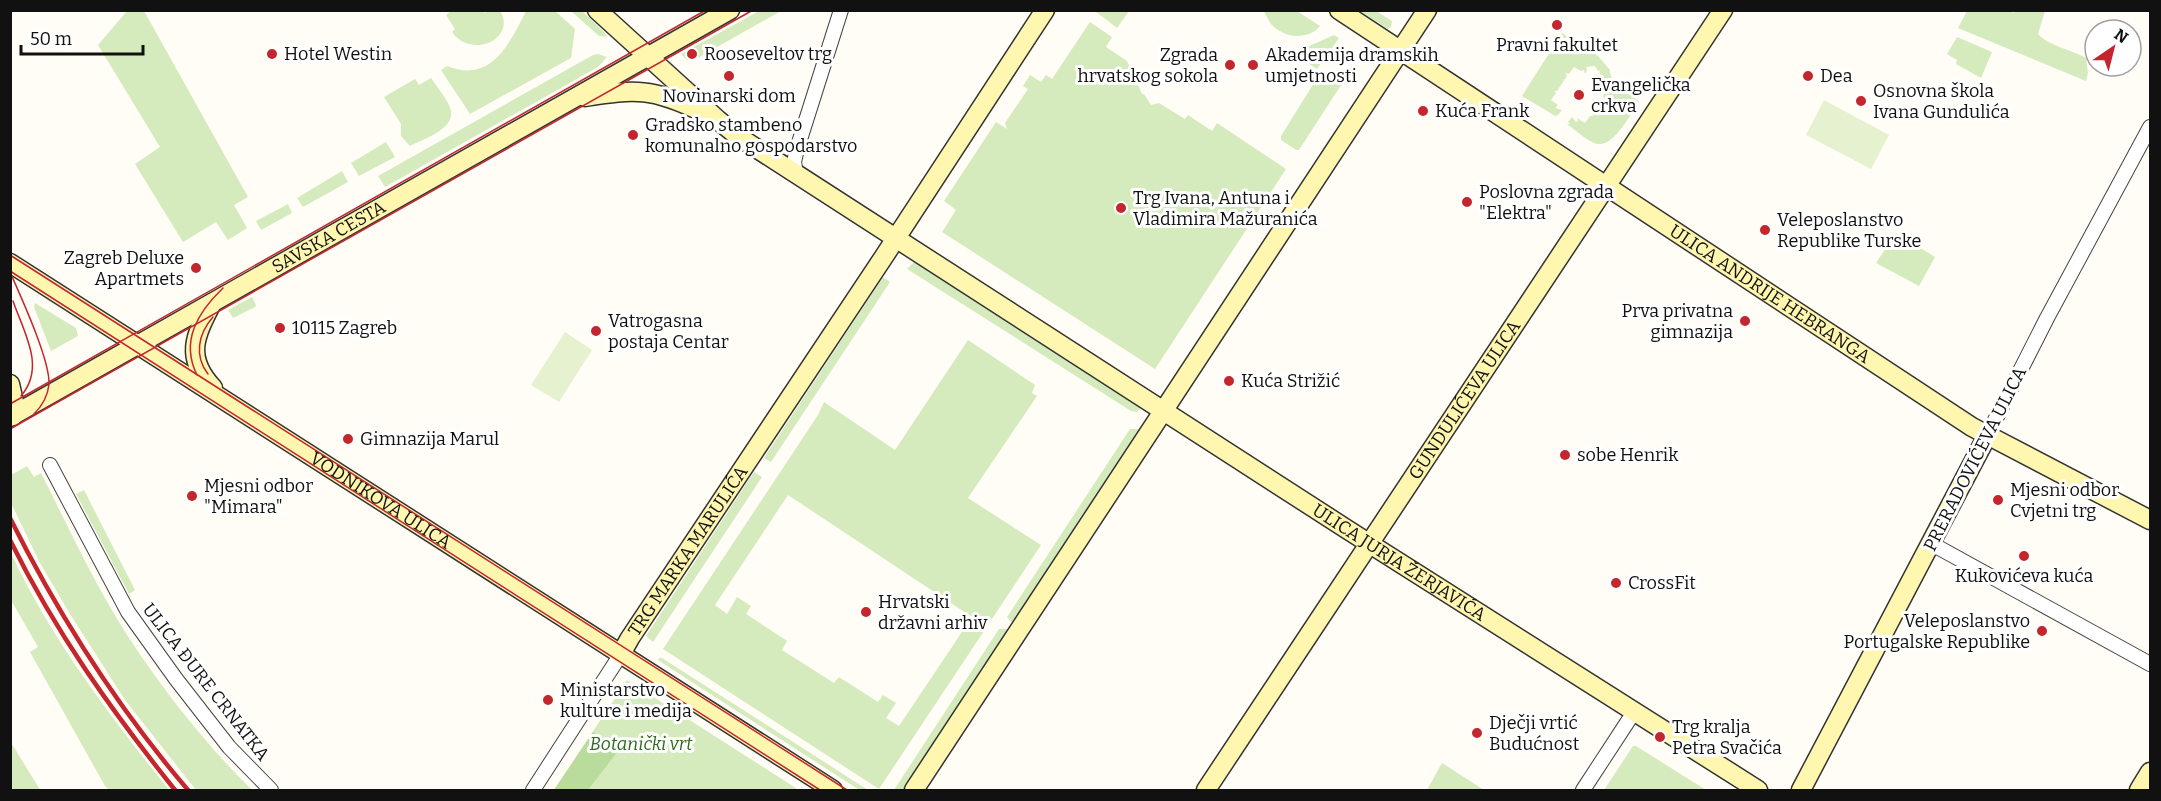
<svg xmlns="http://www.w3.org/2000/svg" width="2161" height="801" viewBox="0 0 2161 801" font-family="Bitter,serif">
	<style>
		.green { fill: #d5ebbd; fill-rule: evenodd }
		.forest { fill: #b9dc9c }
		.pitch { fill: #e6f2cf }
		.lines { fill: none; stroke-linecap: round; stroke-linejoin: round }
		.street-casing { stroke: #444; stroke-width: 16 }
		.secondary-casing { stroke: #333; stroke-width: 21 }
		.street { stroke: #fff; stroke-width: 14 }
		.secondary { stroke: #fff6b0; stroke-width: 18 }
		.tram { stroke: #c4262e; stroke-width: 1.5 }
		.rail { stroke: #c4262e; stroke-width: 4.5 }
		.poi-dot { fill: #c4262e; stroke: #fff; stroke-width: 2 }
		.labels { text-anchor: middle; stroke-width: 6; stroke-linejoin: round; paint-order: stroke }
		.poi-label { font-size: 18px; fill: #111; stroke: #fff; text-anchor: start }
		.street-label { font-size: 18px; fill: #111; stroke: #fff }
		.park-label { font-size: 18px; font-style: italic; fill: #2f6b1f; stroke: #fff }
	</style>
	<rect width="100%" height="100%" fill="#fffdf5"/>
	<g class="green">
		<path d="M452,10L482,11L485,13L488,11H500C517,38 472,60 452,32L455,29L446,15Z"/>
		<path d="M2008,10L2014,13L2015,11H2045L2038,34C2047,45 2072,50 2086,58L2088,73L2086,81L1958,28L1967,11Z"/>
		<polygon points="127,11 144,11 248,197 234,205 247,228 228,240 216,222 183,242 135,164 160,147 98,45"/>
		<path d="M526,11H555L575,29L571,58L470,114L441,70L447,66C491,84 510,43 526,11Z"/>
		<polygon points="571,11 582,11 604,32 607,37 599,36"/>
		<polygon points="759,11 781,11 694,60 687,60 681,54"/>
		<polygon points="1095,11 1129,11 1117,28"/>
		<path d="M1264,11H1297L1320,26C1308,41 1283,38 1271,24C1268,20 1266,15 1264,11Z"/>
		<polygon points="1360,11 1376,11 1392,21 1391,27 1388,29"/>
		<polygon points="1090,22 1112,37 1106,47 1127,61 1142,94 1144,94 1151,105 1159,103 1185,119 1188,115 1212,131 1217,123 1286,169 1155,369 942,232 956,210 944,201 996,122 1007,129 1005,123 1028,89 1023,86 1030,75 1041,82 1046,75 1052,79"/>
		<path d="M1562,33L1597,55L1610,70C1610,85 1628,94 1639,101C1630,114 1613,151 1594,143C1585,139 1575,130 1567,124H1570L1568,122L1572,117L1576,122L1578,121L1577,118L1585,123L1590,116H1593L1592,113L1602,99H1605L1603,96L1607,89L1600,84L1601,81H1597L1602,77L1599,72L1601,70L1598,71L1595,66L1586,67L1587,70L1585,74L1584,70L1581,71L1574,67L1569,74L1565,73L1567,76L1557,91H1554L1556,93L1551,100L1558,105L1555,108L1562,110L1558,115H1556L1557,117L1522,96Z"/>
		<polygon points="1334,35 1339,38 1317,69 1297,56 1296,52"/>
		<polygon points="1957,37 1992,52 1981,78 1956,64 1957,60 1947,54"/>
		<polygon points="598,54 607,57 598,67 385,187 378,176 593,55"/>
		<polygon points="1324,74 1341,85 1299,150 1296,150 1281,140 1281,136 1319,75"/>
		<path d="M431,78C437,87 449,101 451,111C454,130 423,139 410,146L401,136V124L384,97L415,79L419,85Z"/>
		<polygon points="386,142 395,157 359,176 351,163"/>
		<polygon points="342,171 348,182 303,207 297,198"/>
		<polygon points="288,204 292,213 261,230 256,221"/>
		<polygon points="1896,233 1935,257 1919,286 1876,263"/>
		<polygon points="914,262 1142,407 1137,412 1131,411 907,269"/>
		<polygon points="883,277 890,282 771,462 764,458"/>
		<polygon points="252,297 256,305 255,307 233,318 228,310"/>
		<polygon points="35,303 76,328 78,336 51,351 34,307"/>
		<path d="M968,340L1035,385L1032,393L1037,396L968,498L1041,545L879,789L663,649L818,415L824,402L895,450ZM788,495L972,617L899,726L886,718L896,703L883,695L878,702L839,677L834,683L782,650L787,641L746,614L751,606L737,597L727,614L715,605Z"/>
		<polygon points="1130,429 1139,429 1140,432 1017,620 1011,622 1007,617"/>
		<path d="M27,466L34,477L41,473C64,518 85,564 110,607C146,669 201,740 252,790H196L125,700L70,614L40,563L11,503V475Z"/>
		<polygon points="754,472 762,477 653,642 646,636"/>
		<polygon points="84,490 135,590 129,594 76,494"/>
		<path d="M11,553C51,639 110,716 169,790H109L105,786L30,652L38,647L11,600Z"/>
		<polygon points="999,629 1006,629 1009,634 905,790 894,790"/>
		<polygon points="659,658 662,658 868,790 858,789 684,677 658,660"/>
		<polygon points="627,680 799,790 554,790"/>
		<polygon points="10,741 39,788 40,790 13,790 10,783"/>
		<polygon points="1633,746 1636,746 1706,790 1604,790"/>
		<polygon points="1442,763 1484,790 1427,790"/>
	</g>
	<polygon class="forest" points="593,732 612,743 616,749 615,755 588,790 554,790"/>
	<g class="pitch">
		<polygon points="1824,100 1889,135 1871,169 1806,135"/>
		<polygon points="565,332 592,350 559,402 531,385"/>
	</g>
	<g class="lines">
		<defs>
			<g id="street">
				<polyline points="796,174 794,162 797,149 841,10"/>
				<polyline points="1987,436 2047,318 2150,127"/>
				<polyline points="50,465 128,612 176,679 229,747 271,790"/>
				<polyline points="1932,544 2150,664"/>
				<polyline points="533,790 621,654"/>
				<polyline points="1583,790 1634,712"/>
			</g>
			<g id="secondary">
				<path id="s1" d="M597,10L718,120L739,137L1348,530L1758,790"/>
				<path id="s2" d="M1339,10L1972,427L2150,520"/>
				<path d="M585,97C636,89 652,88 700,111"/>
				<path id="s3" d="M10,263L833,790"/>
				<path d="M212,303C195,336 184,357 213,388"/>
				<polyline points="10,384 14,402 13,416"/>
				<path id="s4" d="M10,417L730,10"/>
				<path id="s5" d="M621,654L630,638L883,258L1045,10"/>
				<polyline points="914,790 1427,10"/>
				<path id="s6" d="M1206,790L1723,10"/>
				<polyline points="1801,790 1987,436"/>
				<polyline points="2139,790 2150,772"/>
			</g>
		</defs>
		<use href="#street" class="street-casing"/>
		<use href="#secondary" class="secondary-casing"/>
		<use href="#street" class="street"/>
		<use href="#secondary" class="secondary"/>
		<g class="tram">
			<polyline points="10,255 847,790"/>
			<polyline points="10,271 820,790"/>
			<path d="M10,272C21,297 50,360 49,384C48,395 42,406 34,414"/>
			<path d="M13,301C24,333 46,367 21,396"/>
			<path d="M208,374C194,356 198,334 213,317"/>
			<path d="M197,375C180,341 198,312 223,288"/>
			<polyline points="10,404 706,10"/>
			<polyline points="10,429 753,10"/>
		</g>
		<g class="rail">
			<path d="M10,518C59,616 117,707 188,790"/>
			<path d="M10,540C56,633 111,710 175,790"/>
		</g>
	</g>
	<g class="poi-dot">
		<circle cx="1557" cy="25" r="6"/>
		<circle cx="272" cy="54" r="6"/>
		<circle cx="692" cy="54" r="6"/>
		<circle cx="1230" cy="65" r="6"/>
		<circle cx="1253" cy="65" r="6"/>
		<circle cx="729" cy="76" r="6"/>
		<circle cx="1808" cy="76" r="6"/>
		<circle cx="1579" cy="95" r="6"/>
		<circle cx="1861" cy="101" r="6"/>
		<circle cx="1423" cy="111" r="6"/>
		<circle cx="633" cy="135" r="6"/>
		<circle cx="1467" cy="202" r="6"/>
		<circle cx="1121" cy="208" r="6"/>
		<circle cx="1765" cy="230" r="6"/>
		<circle cx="196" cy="268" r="6"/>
		<circle cx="1745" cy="321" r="6"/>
		<circle cx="280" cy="328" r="6"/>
		<circle cx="596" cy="331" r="6"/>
		<circle cx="1229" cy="381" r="6"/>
		<circle cx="348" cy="439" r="6"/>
		<circle cx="1565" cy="455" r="6"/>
		<circle cx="192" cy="496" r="6"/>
		<circle cx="1998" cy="500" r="6"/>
		<circle cx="2024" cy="556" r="6"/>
		<circle cx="1616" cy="583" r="6"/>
		<circle cx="866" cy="612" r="6"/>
		<circle cx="2042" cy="631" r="6"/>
		<circle cx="548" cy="700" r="6"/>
		<circle cx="1477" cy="733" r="6"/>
		<circle cx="1660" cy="737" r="6"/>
	</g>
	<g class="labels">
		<g class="poi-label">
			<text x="1557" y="51" text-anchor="middle">Pravni fakultet</text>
			<text x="284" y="60">Hotel Westin</text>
			<text x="704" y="60">Rooseveltov trg</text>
			<text x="1218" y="61" text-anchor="end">Zgrada<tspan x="1218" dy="21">hrvatskog sokola</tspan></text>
			<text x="1265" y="61">Akademija dramskih<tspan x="1265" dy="21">umjetnosti</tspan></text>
			<text x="1820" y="82">Dea</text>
			<text x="1591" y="91">Evangelička<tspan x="1591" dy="21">crkva</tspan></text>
			<text x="1873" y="97">Osnovna škola<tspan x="1873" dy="21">Ivana Gundulića</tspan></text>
			<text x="729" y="102" text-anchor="middle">Novinarski dom</text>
			<text x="1435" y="117">Kuća Frank</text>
			<text x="645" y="131">Gradsko stambeno<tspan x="645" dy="21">komunalno gospodarstvo</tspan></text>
			<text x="1479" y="198">Poslovna zgrada<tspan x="1479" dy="21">"Elektra"</tspan></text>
			<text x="1133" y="204">Trg Ivana, Antuna i<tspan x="1133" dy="21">Vladimira Mažuranića</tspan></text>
			<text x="1777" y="226">Veleposlanstvo<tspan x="1777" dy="21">Republike Turske</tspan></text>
			<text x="184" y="264" text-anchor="end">Zagreb Deluxe<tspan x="184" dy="21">Apartmets</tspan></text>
			<text x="1733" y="317" text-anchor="end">Prva privatna<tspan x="1733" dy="21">gimnazija</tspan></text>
			<text x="608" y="327">Vatrogasna<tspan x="608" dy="21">postaja Centar</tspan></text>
			<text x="292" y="334">10115 Zagreb</text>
			<text x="1241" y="387">Kuća Strižić</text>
			<text x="360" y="445">Gimnazija Marul</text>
			<text x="1577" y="461">sobe Henrik</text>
			<text x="204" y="492">Mjesni odbor<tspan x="204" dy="21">"Mimara"</tspan></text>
			<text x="2010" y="496">Mjesni odbor<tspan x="2010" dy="21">Cvjetni trg</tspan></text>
			<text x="2024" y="582" text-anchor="middle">Kukovićeva kuća</text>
			<text x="1628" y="589">CrossFit</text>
			<text x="878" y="608">Hrvatski<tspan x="878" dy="21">državni arhiv</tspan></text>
			<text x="2030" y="627" text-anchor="end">Veleposlanstvo<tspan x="2030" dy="21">Portugalske Republike</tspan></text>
			<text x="560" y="696">Ministarstvo<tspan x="560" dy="21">kulture i medija</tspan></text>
			<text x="1489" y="729">Dječji vrtić<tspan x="1489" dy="21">Budućnost</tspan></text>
			<text x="1672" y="733">Trg kralja<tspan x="1672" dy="21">Petra Svačića</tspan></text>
		</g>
		<g class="street-label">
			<text dy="6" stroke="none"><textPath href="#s4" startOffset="366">SAVSKA CESTA</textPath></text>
			<text dy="6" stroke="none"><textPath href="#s2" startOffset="516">ULICA ANDRIJE HEBRANGA</textPath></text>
			<text dy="6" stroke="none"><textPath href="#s6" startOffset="468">GUNDULIĆEVA ULICA</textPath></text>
			<text transform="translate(1975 459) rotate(-63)" y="6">PRERADOVIĆEVA ULICA</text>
			<text dy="6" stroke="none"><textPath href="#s3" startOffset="440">VODNIKOVA ULICA</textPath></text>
			<text dy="6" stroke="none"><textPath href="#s5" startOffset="123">TRG MARKA MARULIĆA</textPath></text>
			<text dy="6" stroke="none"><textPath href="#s1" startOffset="976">ULICA JURJA ŽERJAVIĆA</textPath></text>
			<text transform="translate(206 682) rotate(52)" y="6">ULICA ĐURE CRNATKA</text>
		</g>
		<g class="park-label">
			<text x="641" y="750">Botanički vrt</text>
		</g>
	</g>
	<rect width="2161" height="801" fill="none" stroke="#111111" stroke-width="24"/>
	<g transform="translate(2113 48) rotate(35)"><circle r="28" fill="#ffffff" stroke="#a0a0a0" stroke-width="1.5"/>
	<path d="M0-4.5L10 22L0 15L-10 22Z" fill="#c4262e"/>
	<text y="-9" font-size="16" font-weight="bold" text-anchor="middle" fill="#111111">N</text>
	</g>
	<path d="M21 45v9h122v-9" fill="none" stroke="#111111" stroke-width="3"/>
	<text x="30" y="45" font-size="18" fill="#111111" stroke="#ffffff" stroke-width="4.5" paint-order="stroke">50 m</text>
</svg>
